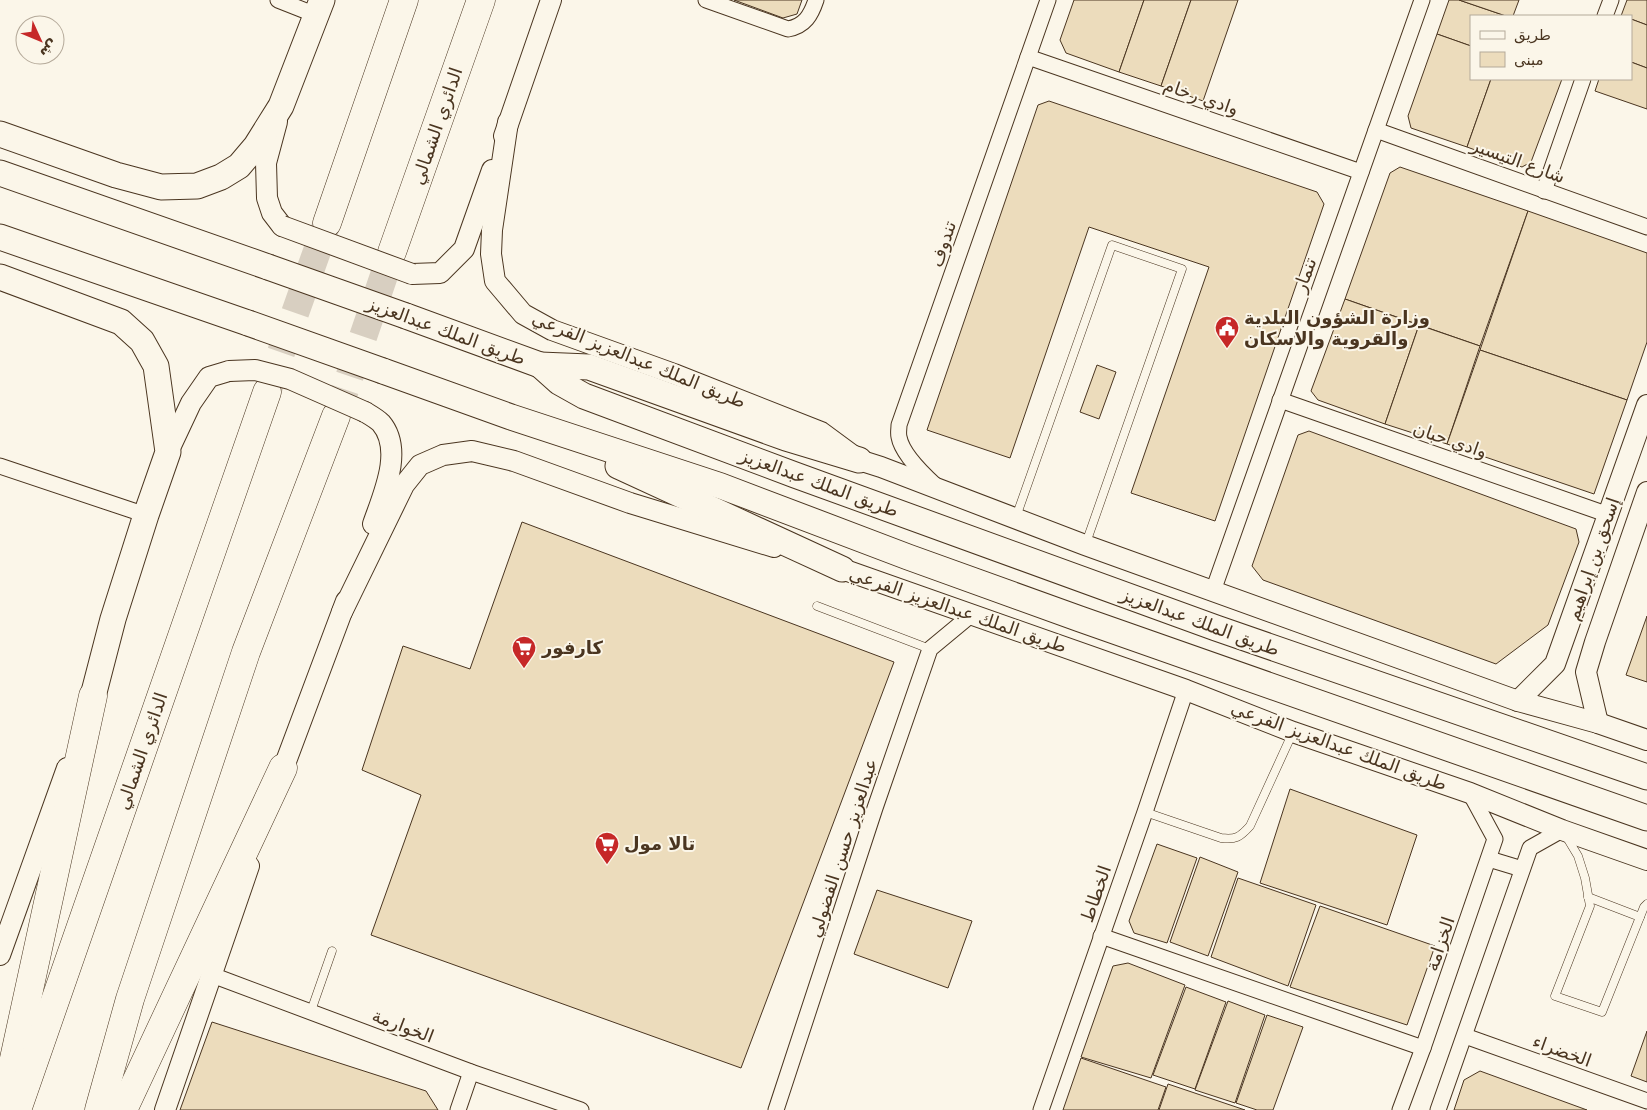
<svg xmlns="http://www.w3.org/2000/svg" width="1647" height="1110" viewBox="0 0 1647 1110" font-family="'DejaVu Sans',Cairo,sans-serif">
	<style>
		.building { fill: #ecdcbc; stroke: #4a3520 }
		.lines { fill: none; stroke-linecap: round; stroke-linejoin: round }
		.motorway-tunnel { stroke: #d8cfc1; stroke-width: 28; stroke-dasharray: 28 14; stroke-linecap: butt }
		.service-casing { stroke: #4a3520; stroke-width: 9 }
		.minor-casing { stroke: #4a3520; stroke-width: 17 }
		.tertiary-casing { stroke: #4a3520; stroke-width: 22 }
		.primary-casing { stroke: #4a3520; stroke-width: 27 }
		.motorway-casing { stroke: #4a3520; stroke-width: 29 }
		.service { stroke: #fbf6e9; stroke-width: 8 }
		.minor { stroke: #fbf6e9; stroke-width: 15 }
		.tertiary { stroke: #fbf6e9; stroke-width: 20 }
		.primary { stroke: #fbf6e9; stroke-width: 25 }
		.motorway { stroke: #fbf6e9; stroke-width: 28 }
		.tertiary-bridge-casing { stroke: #4a3520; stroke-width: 22; stroke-linecap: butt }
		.primary-bridge-casing { stroke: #4a3520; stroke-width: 27; stroke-linecap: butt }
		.tertiary-bridge { stroke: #fbf6e9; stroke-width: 20 }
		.primary-bridge { stroke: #fbf6e9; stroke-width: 25 }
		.labels { text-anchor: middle; stroke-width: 4; stroke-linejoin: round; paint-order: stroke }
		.street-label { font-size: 18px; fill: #4a3520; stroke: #fbf6e9 }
		.poi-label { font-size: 18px; font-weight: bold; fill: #4a3520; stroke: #fbf6e9; text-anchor: start }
	</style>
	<rect width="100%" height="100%" fill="#fbf6e9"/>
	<g class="building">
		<polygon points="734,0 802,0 797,14 783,18"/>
		<polygon points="1074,0 1144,0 1119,72 1066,53 1060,40"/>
		<polygon points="1144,0 1191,0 1161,86 1119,72"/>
		<polygon points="1191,0 1238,0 1203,101 1161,86"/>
		<polygon points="1449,0 1459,0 1506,16 1471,16 1471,46 1437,34"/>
		<polygon points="1459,0 1519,0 1513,16 1506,16"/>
		<polygon points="1627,0 1647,0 1647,25 1631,19 1631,16 1621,16"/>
		<polygon points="1631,19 1647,25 1647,68 1631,62"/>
		<polygon points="1437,34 1471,46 1471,79 1491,79 1467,147 1411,128 1408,116"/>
		<polygon points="1631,62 1647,68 1647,109 1595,91 1599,79 1631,79"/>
		<polygon points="1491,79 1562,79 1531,162 1522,167 1467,147"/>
		<polygon points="1049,101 1317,192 1324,204 1215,521 1131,493 1209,267 1089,227 1010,458 927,430 1038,105"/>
		<polygon points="1400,167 1528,211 1480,346 1345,299 1390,173"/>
		<polygon points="1528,211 1647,253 1647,342 1627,400 1480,350"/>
		<polygon points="1345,299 1419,325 1385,424 1318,400 1311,391"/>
		<polygon points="1419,325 1480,346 1447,444 1385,424"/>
		<polygon points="1480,350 1627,400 1594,494 1447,444"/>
		<polygon points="1097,365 1116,372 1099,419 1080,412"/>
		<polygon points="1309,431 1576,529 1579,542 1548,625 1496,664 1263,580 1252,566 1298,435"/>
		<polygon points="522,522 894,662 741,1068 371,935 421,795 362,770 403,646 470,669"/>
		<polygon points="1647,616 1647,682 1626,675"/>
		<polygon points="1290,789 1417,835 1387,925 1260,883"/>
		<polygon points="1157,844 1197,858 1167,943 1134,933 1129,921"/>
		<polygon points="1200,857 1238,872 1208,956 1170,942"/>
		<polygon points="1238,878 1316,905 1288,986 1211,957"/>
		<polygon points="877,890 972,921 948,988 854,954"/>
		<polygon points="1320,906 1435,946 1407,1025 1290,987"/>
		<polygon points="1128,963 1185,985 1151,1078 1081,1057 1113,966"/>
		<polygon points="1186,987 1226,1002 1195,1089 1153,1075"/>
		<polygon points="1228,1001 1265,1015 1235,1103 1195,1090"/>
		<polygon points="1267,1015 1303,1027 1273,1110 1257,1110 1236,1103"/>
		<polygon points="212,1022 426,1091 438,1110 180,1110"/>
		<polygon points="1647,1031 1647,1082 1631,1076"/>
		<polygon points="1081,1058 1166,1087 1158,1110 1063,1110"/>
		<polygon points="1480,1071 1587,1110 1454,1110 1464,1080"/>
		<polygon points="1168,1084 1245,1110 1159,1110"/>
	</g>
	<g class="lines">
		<g class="motorway-tunnel">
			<polyline points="267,392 327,223"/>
			<polyline points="336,416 392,252"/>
		</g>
		<defs>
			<g id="service">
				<polyline points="1016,517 1112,245 1182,269 1086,543"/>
				<polyline points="817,606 930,649"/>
				<path d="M1145,812L1221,838C1236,840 1240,837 1250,826L1293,732"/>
				<polyline points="1566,836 1578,856 1585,878 1590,906 1555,996 1602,1012 1644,907 1647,904"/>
				<polyline points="1588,897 1640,917"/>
				<polyline points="311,1011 332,951"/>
			</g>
			<g id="minor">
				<polyline points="278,0 316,15"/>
				<path d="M706,0L788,29C805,26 811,15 816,0"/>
				<polyline points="1605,16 1611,0"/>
				<polyline points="1028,57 1361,172"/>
				<polyline points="1376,130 1647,227"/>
				<polyline points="1544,191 1583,79"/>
				<polyline points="1280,400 1609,515"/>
				<polyline points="0,466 146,515"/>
				<path d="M935,485C923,474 902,454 899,437C898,433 899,429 899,425L1048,0"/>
				<polyline points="1213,591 1422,0"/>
				<polyline points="1489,859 1522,869"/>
				<polyline points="1101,936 1423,1048"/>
				<polyline points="212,975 471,1072 581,1110"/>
				<polyline points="1465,1036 1647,1101"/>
				<polyline points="458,1110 471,1072"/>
				<polyline points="776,1110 875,808 930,649 971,615"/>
				<polyline points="1041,1110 1145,812 1186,690"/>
				<polyline points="1400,1110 1423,1048 1495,839 1470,793"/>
				<polyline points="1438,1110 1530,848 1562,830"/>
			</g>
			<g id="tertiary">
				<polyline points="277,122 266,163 267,198 272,213 282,226"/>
				<polyline points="508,122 492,230 491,254 495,281 523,314 552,330 674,374 821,432 859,460 881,467 1085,545 1518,701 1598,723 1647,740"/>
				<polyline points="504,136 551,0"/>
				<polyline points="412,274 440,273 464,249 492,170"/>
				<path d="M365,412C370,415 377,419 381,423C404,450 383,495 373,524"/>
				<polyline points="168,452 191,403 209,377 229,371"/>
				<polyline points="828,564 1186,690 1293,732 1470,793 1562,830 1647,860"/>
				<polyline points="342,612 404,485 420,465 443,455 472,451 514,461 630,503 774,547"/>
				<polyline points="1518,701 1555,664 1647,405"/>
				<polyline points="1598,723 1586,672 1595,642 1647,492"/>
				<polyline points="279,780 346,601"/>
				<polyline points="0,955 67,768"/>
				<polyline points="165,1110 249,866"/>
			</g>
			<g id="primary">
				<polyline points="0,134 116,175 161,187 197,186 221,177 239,166 256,146 281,106 322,0"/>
				<polyline points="0,173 268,267"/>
				<polyline points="0,237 248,323"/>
				<polyline points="0,277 121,322 142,341 156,366 168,452 146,515 113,619 93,696"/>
				<polyline points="406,316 540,365 559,382 584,396 795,475 1216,628 1647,777"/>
				<polyline points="540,365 589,367 786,438 859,460"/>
				<polyline points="383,371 511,417 721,486 908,557 1080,619 1647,818"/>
				<polyline points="618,466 842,569"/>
			</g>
			<g id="motorway">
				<polyline points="327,223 404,0"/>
				<polyline points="392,252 481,0"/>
				<polyline points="5,1100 93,696"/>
				<polyline points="17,1110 267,392"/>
				<polyline points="99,1110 130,999 246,652 336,416"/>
				<polyline points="123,1110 283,768"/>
			</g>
		</defs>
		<use href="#service" class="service-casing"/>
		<use href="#minor" class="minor-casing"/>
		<use href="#tertiary" class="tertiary-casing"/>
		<use href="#primary" class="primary-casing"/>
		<use href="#motorway" class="motorway-casing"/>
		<use href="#service" class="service"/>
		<use href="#minor" class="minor"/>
		<use href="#tertiary" class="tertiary"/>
		<use href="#primary" class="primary"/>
		<use href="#motorway" class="motorway"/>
		<defs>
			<g id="tertiary-bridge">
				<polyline points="282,226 412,274"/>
				<polyline points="229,371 255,370 290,379 365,412"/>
			</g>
			<g id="primary-bridge">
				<polyline points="268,267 406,316"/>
				<polyline points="248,323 383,371"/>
			</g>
		</defs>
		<use href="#tertiary-bridge" class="tertiary-bridge-casing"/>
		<use href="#primary-bridge" class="primary-bridge-casing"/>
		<use href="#tertiary-bridge" class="tertiary-bridge"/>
		<use href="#primary-bridge" class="primary-bridge"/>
	</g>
	<defs>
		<symbol id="civic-pin" viewBox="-11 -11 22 30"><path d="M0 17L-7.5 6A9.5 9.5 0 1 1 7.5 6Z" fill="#c62828" stroke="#fbf6e9"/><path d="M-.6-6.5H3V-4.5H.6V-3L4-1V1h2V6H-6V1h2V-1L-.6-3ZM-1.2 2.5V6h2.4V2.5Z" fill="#fff"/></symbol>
		<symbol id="supermarket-pin" viewBox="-11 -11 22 30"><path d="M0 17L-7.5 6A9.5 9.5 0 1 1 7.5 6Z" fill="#c62828" stroke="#fbf6e9"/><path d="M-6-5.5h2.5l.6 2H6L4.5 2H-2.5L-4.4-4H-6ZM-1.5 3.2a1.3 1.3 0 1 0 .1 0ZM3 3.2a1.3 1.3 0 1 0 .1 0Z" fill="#fff"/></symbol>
	</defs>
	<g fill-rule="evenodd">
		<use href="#civic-pin" x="1213" y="314" width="28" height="38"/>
		<use href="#supermarket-pin" x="510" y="634" width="28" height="38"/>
		<use href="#supermarket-pin" x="593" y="830" width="28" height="38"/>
	</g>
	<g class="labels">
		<g class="street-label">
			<text transform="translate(1201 97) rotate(19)" y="6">وادي رخام</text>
			<text transform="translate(437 126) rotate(-71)" y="6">الدائري الشمالي</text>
			<text transform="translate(1518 161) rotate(20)" y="6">شارع التيسير</text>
			<text transform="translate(943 244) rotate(-71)" y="6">تندوف</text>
			<text transform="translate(1305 275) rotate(-70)" y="6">تنمار</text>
			<text transform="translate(446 331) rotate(20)" y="6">طريق الملك عبدالعزيز</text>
			<text transform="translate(639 360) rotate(22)" y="6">طريق الملك عبدالعزيز الفرعي</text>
			<text transform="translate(1450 440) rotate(19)" y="6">وادي حبان</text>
			<text transform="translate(819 483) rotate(20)" y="6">طريق الملك عبدالعزيز</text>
			<text transform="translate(1593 559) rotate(-71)" y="6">إسحق بن إبراهيم</text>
			<text transform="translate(958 610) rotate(19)" y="6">طريق الملك عبدالعزيز الفرعي</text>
			<text transform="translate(1200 622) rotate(20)" y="6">طريق الملك عبدالعزيز</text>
			<text transform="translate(1339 746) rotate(20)" y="6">طريق الملك عبدالعزيز الفرعي</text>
			<text transform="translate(142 751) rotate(-71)" y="6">الدائري الشمالي</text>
			<text transform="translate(843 848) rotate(-72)" y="6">عبدالعزيز حسن الفضولي</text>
			<text transform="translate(1096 894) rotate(-71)" y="6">الخطاط</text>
			<text transform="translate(1440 944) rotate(-71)" y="6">الخزامة</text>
			<text transform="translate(403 1026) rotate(21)" y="6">الخوارمة</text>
			<text transform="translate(1562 1051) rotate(20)" y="6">الخضراء</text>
		</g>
		<g class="poi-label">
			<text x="1244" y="324">وزارة الشؤون البلدية<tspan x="1244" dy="21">والقروية والاسكان</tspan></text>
			<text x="542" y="654">كارفور</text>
			<text x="624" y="850">تالا مول</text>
		</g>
	</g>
	<rect x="1470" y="15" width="162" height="65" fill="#fbf6e9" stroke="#b4a999"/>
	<rect x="1480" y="31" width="25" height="8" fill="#fbf6e9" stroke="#b4a999"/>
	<text x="1514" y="40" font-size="15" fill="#4a3520">طريق</text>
	<rect x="1480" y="52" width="25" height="15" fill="#ecdcbc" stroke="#b4a999"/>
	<text x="1514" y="65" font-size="15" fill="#4a3520">مبنى</text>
	<g transform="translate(40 40) rotate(134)"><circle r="24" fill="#fbf6e9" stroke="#b4a999"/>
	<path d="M0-4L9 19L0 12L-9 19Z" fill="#c62828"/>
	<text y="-8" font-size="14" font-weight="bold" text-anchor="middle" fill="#4a3520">ش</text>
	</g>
</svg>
